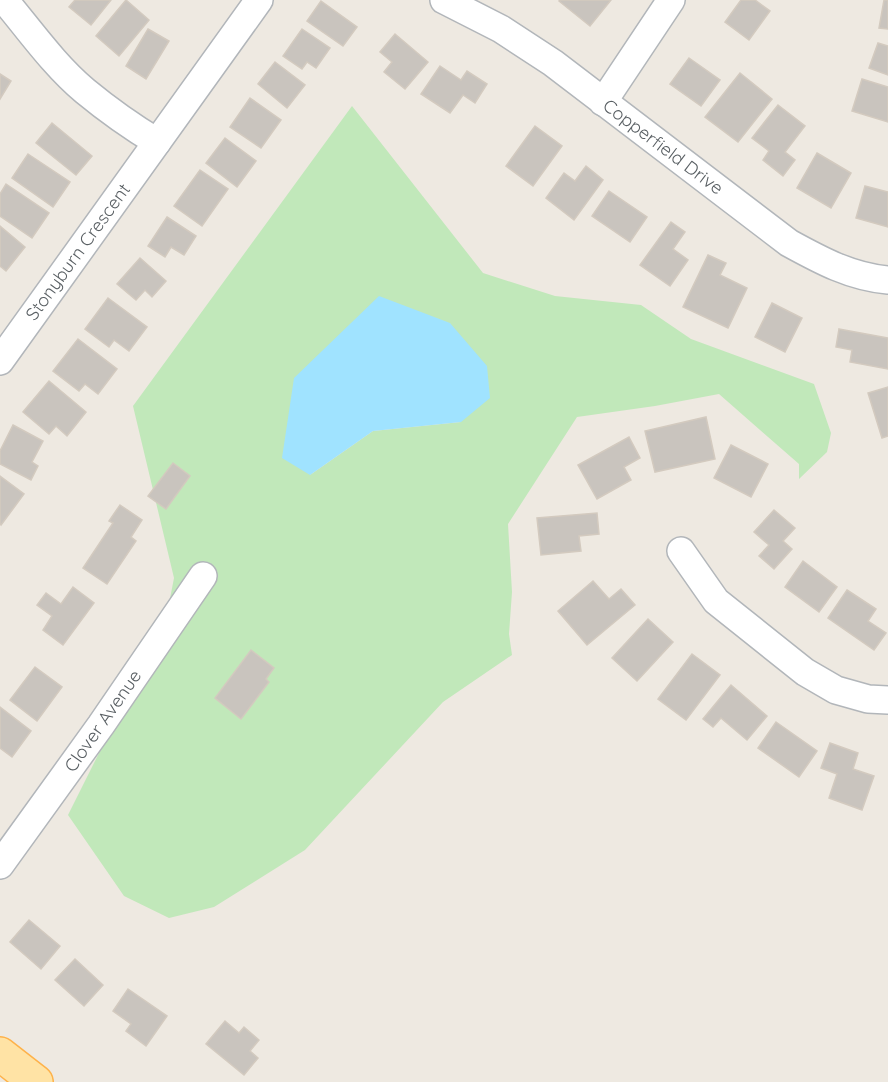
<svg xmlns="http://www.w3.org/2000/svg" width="888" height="1082" viewBox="0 0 888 1082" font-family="Quicksand,sans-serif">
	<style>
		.green { fill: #c1e8ba; fill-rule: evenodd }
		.water { fill: #a0e3ff }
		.building { fill: #c9c4be; stroke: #d3cabf; stroke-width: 1.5 }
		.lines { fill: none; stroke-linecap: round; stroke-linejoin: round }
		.minor-casing { stroke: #b2b6ba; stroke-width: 30 }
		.major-casing { stroke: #feb24a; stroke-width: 36 }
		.minor { stroke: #fff; stroke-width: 27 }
		.major { stroke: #ffe3a5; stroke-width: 33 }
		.labels { text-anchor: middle; stroke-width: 4.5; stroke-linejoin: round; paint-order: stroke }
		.street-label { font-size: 18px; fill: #595f63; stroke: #fff }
	</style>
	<rect width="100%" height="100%" fill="#eee9e1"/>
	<path class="green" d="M352,106L483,273L555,296L641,305L691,339L814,384L831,433L827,452L799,479V464L719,394L655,406L577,417L508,524L512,592L509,634L512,655L443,702L305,850L214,907L169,918L124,896L68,815L166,619L174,578L133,406ZM450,323L461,422L373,431L310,475Z"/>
	<polygon class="water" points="379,296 450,323 487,366 490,398 461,422 373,431 310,475 282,458 294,378"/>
	<g class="building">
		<polygon points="75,0 111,0 91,25 69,7"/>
		<polygon points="126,0 149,20 119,56 96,36"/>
		<polygon points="560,0 611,0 590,26 559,1"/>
		<polygon points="741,0 755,0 770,11 749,40 725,22"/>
		<polygon points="884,0 888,0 888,29 879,28"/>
		<polygon points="321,1 357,27 343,46 307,21"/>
		<polygon points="148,29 169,41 146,79 126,66"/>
		<polygon points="302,29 330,48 316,68 307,62 302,69 283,56"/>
		<polygon points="395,34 428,62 405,89 384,72 392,62 380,52"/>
		<polygon points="878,43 888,46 888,75 869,68"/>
		<polygon points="689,58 720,80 701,106 670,84"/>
		<polygon points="275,62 305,85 287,108 258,84"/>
		<polygon points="440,66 461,80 467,71 487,84 475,103 463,95 450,113 421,94"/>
		<polygon points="740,73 772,99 738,142 705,117"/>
		<polygon points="0,74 11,81 0,99"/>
		<polygon points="862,79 888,87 888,122 852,111"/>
		<polygon points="250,98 281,120 261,148 230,127"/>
		<polygon points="778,105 805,126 785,152 795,160 783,176 763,160 769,151 752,138"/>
		<polygon points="52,123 92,156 76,175 36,143"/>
		<polygon points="535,126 562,146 533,186 506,166"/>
		<polygon points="225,138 256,161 237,187 206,163"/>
		<polygon points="817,153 851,173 831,208 797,188"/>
		<polygon points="28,154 70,182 53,207 12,178"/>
		<polygon points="586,166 603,180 574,220 546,198 564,173 575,181"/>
		<polygon points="200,170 228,189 202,226 174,206"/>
		<polygon points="6,184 49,213 32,238 0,216 0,194"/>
		<polygon points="865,186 888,192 888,227 856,218"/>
		<polygon points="609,191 647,217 630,242 592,216"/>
		<polygon points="167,217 196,236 184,255 171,247 165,257 148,246"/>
		<polygon points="671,222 685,232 673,249 688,260 670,286 640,265"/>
		<polygon points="0,226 25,247 6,271 0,266"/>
		<polygon points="708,255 726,263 720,275 747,288 728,328 683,307"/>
		<polygon points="140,258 166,281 152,297 145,290 136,300 117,284"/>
		<polygon points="108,298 147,327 129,351 114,340 109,347 85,329"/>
		<polygon points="772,303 802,318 785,352 755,337"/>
		<polygon points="839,329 888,338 888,369 850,362 852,350 836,347"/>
		<polygon points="78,339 117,369 98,394 85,384 79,391 53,371"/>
		<polygon points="49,381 86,412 67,436 56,426 49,434 23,412"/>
		<polygon points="888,387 888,436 882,438 868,393"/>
		<polygon points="706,417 715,459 655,472 645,431"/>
		<polygon points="13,425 43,441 32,462 38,466 31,480 0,464 0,451"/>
		<polygon points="629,437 640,458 624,467 631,480 597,499 578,465"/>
		<polygon points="731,445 768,464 751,497 714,478"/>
		<polygon points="173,463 190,476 166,509 148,496"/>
		<polygon points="0,476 24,494 1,525 0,524"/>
		<polygon points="120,505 142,520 131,537 136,541 107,584 83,568 113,523 109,521"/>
		<polygon points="774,510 795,528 783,541 792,549 774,569 759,556 769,545 754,532"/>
		<polygon points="597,513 599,534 579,536 581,551 541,555 537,518"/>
		<polygon points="803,561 837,587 819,612 785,587"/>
		<polygon points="593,581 609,599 621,589 635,605 587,645 558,611"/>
		<polygon points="73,587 94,603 63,645 43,630 52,616 37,605 46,593 61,604"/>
		<polygon points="847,590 876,609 868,621 886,633 874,650 828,618"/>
		<polygon points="648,619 673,642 637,681 612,658"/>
		<polygon points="251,650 274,668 266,679 269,682 241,719 215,698"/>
		<polygon points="692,654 720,675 686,720 658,699"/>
		<polygon points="35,667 62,687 37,721 10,700"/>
		<polygon points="731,685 767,716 747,740 721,718 713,727 703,719"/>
		<polygon points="0,707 31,731 12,757 0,748"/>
		<polygon points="776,722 817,751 799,777 758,748"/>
		<polygon points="830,743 858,753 853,769 874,776 862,810 829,798 837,774 821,768"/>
		<polygon points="29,920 60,946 41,969 10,942"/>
		<polygon points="75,959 103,985 84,1006 55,980"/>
		<polygon points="128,989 167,1016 146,1046 126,1031 131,1024 113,1011"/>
		<polygon points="225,1021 239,1033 244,1027 259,1040 250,1051 258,1058 244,1075 206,1044"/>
	</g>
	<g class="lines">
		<defs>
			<g id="minor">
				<path d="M1,0L6,2C31,32 55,66 85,91C108,110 132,127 157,142"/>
				<path d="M444,0L501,29L553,63L789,243C820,260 851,277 888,280"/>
				<polyline points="603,102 671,0"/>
				<polyline points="0,361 259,0"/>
				<polyline points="681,551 716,601 805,672 836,690 868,699 888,700"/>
				<polyline points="0,865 101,725 203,576"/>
			</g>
			<polyline id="major" points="0,1054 36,1082"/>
		</defs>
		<use href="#minor" class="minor-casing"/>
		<use href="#major" class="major-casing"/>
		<use href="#minor" class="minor"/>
		<use href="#major" class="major"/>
	</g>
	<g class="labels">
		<g class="street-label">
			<text transform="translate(663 147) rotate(37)" y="6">Copperfield Drive</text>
			<text transform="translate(78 252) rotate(-54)" y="6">Stonyburn Crescent</text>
			<text transform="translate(103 721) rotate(-55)" y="6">Clover Avenue</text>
		</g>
	</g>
</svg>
